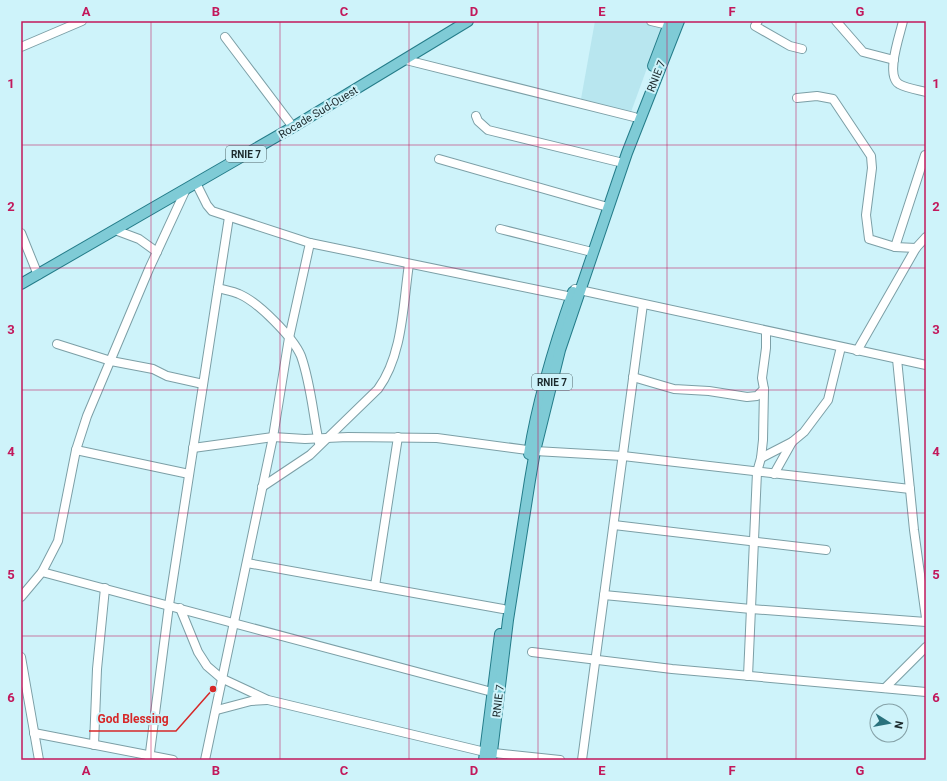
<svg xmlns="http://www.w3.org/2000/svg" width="947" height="781" viewBox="0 0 947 781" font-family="Roboto,sans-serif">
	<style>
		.built { fill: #b8e6ef }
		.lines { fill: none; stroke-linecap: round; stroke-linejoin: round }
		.minor-casing { stroke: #7c9fa6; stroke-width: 10 }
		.major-casing { stroke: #247c89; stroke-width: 12 }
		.minor { stroke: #fff; stroke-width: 8 }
		.major { stroke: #7fcbd6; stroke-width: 10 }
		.grid { fill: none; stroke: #c2185b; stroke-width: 1; stroke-opacity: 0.55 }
		.labels { text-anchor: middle; stroke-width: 4; stroke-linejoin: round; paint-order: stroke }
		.shield { fill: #cef3fa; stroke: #51666a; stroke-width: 1 }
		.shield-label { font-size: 10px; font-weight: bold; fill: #1b292c }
		.street-label { font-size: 11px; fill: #1b292c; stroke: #cef3fa }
		.leader { fill: none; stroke: #d62828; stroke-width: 1.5 }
		.callout-dot { fill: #d62828; stroke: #cef3fa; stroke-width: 1.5 }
		.callout-label { font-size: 12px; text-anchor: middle; font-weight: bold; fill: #d62828; stroke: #cef3fa; stroke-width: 4; stroke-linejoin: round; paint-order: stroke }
		.neatline { fill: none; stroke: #c2185b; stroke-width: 1.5 }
		.grid-label { font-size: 13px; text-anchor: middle; font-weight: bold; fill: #c2185b }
	</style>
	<rect width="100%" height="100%" fill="#cef3fa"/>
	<polygon class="built" points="595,21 638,21 662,27 631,112 581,99"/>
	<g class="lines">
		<defs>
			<g id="minor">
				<polyline points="651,21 668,25"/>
				<polyline points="758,21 755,26 790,46 802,49"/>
				<polyline points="836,21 863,52 894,60"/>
				<path d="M903,21C900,35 885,75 899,84C906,88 918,90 926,92"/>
				<polyline points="225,37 293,127"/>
				<polyline points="21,47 82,21"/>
				<polyline points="406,60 634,117"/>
				<polyline points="797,98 817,96 833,99 871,156 872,168 866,215 869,239 895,247 916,248"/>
				<polyline points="476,116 478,121 488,130 619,162"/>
				<polyline points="439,159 604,206"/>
				<polyline points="196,183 207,205 212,211 310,243 572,297"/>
				<polyline points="500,229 588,251"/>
				<polyline points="115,230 139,239 157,252"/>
				<polyline points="21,233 38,275"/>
				<polyline points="895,247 925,155"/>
				<path d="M218,288C225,290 233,291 239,294C258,302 293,337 301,356C311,384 313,415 319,443"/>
				<polyline points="575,289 926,365"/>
				<polyline points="57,344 111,361 153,369 167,376 203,384"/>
				<polyline points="857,351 916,248 926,237"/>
				<polyline points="897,359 914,530 926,618"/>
				<polyline points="633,377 674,389 709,391 747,397 757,396 764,389"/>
				<polyline points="193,448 273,437 305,439 348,437 437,438 535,451 623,456 910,489"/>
				<polyline points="76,450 189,474"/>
				<polyline points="761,458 792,442"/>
				<polyline points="774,474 792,442 804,432 828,400 841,347"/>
				<path d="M262,487L310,455L378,389C403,355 403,304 409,264"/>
				<polyline points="614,525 826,550"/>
				<polyline points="247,563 503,609"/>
				<polyline points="42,572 492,692"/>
				<polyline points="375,586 398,437"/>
				<polyline points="604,595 751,609 926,622"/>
				<polyline points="21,597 42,572 58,541 76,450 87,416 149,269 186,189"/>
				<polyline points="180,608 198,652 207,666 221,678 268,700 485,752 560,760"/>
				<polyline points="532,652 672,669 926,692"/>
				<polyline points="21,657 39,760"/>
				<polyline points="748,676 757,472 761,458 763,440 764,389 762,378 766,348 766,331"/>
				<polyline points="885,688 926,647"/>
				<polyline points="217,710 251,701 267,700"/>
				<polyline points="34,733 173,760"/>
				<polyline points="94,745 97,669 105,588"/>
				<polyline points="149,760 169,605 229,217"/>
				<polyline points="205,760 273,437 289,338 310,243"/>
				<polyline points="582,760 643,304"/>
			</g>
			<g id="major">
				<polyline points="653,66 670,21"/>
				<polyline points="21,284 293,127 468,21"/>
				<path d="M529,454C538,398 554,346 573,292"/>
				<polyline points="484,760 500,634"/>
				<polyline points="491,760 508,620 530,480 535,451 560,350 627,153 679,21"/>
			</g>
		</defs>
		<use href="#minor" class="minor-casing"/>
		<use href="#major" class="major-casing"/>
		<use href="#minor" class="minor"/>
		<use href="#major" class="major"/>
	</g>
	<path class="grid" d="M151,21V760M280,21V760M409,21V760M538,21V760M667,21V760M796,21V760M21,145H926M21,268H926M21,390H926M21,513H926M21,636H926"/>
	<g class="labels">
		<g class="shield">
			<rect x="226" y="146" width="40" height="16" rx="3"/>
			<rect x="532" y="374" width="40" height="16" rx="3"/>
		</g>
		<g class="shield-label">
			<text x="246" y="158">RNIE 7</text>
			<text x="552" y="386">RNIE 7</text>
		</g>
		<g class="street-label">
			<text transform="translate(656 76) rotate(-69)" y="4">RNIE 7</text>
			<text transform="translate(318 112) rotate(-31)" y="4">Rocade Sud-Ouest</text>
			<text transform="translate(498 701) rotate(-83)" y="4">RNIE 7</text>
		</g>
	</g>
	<path class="leader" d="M213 689L176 731H89"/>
	<circle class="callout-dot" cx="213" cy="689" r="4"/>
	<g class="callout-label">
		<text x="133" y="723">God Blessing</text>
	</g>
	<rect width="947" height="781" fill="none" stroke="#cef3fa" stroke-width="44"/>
	<g transform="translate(889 723) rotate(101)"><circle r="19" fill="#cef3fa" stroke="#86a2a8"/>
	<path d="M0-3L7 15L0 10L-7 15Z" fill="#2a727d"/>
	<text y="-6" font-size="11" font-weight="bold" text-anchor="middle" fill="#1b292c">N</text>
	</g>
	<rect x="22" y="22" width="903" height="737" class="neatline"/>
	<g class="grid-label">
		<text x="86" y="16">A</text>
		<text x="216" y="16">B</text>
		<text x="344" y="16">C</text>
		<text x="474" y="16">D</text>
		<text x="602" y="16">E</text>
		<text x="732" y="16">F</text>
		<text x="860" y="16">G</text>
		<text x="11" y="88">1</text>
		<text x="936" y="88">1</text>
		<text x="11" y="211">2</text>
		<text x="936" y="211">2</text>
		<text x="11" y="334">3</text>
		<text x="936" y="334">3</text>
		<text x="11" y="456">4</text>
		<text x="936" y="456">4</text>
		<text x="11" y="579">5</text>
		<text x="936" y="579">5</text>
		<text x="11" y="702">6</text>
		<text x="936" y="702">6</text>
		<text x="86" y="775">A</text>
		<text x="216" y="775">B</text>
		<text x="344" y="775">C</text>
		<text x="474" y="775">D</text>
		<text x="602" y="775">E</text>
		<text x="732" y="775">F</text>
		<text x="860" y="775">G</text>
	</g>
</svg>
